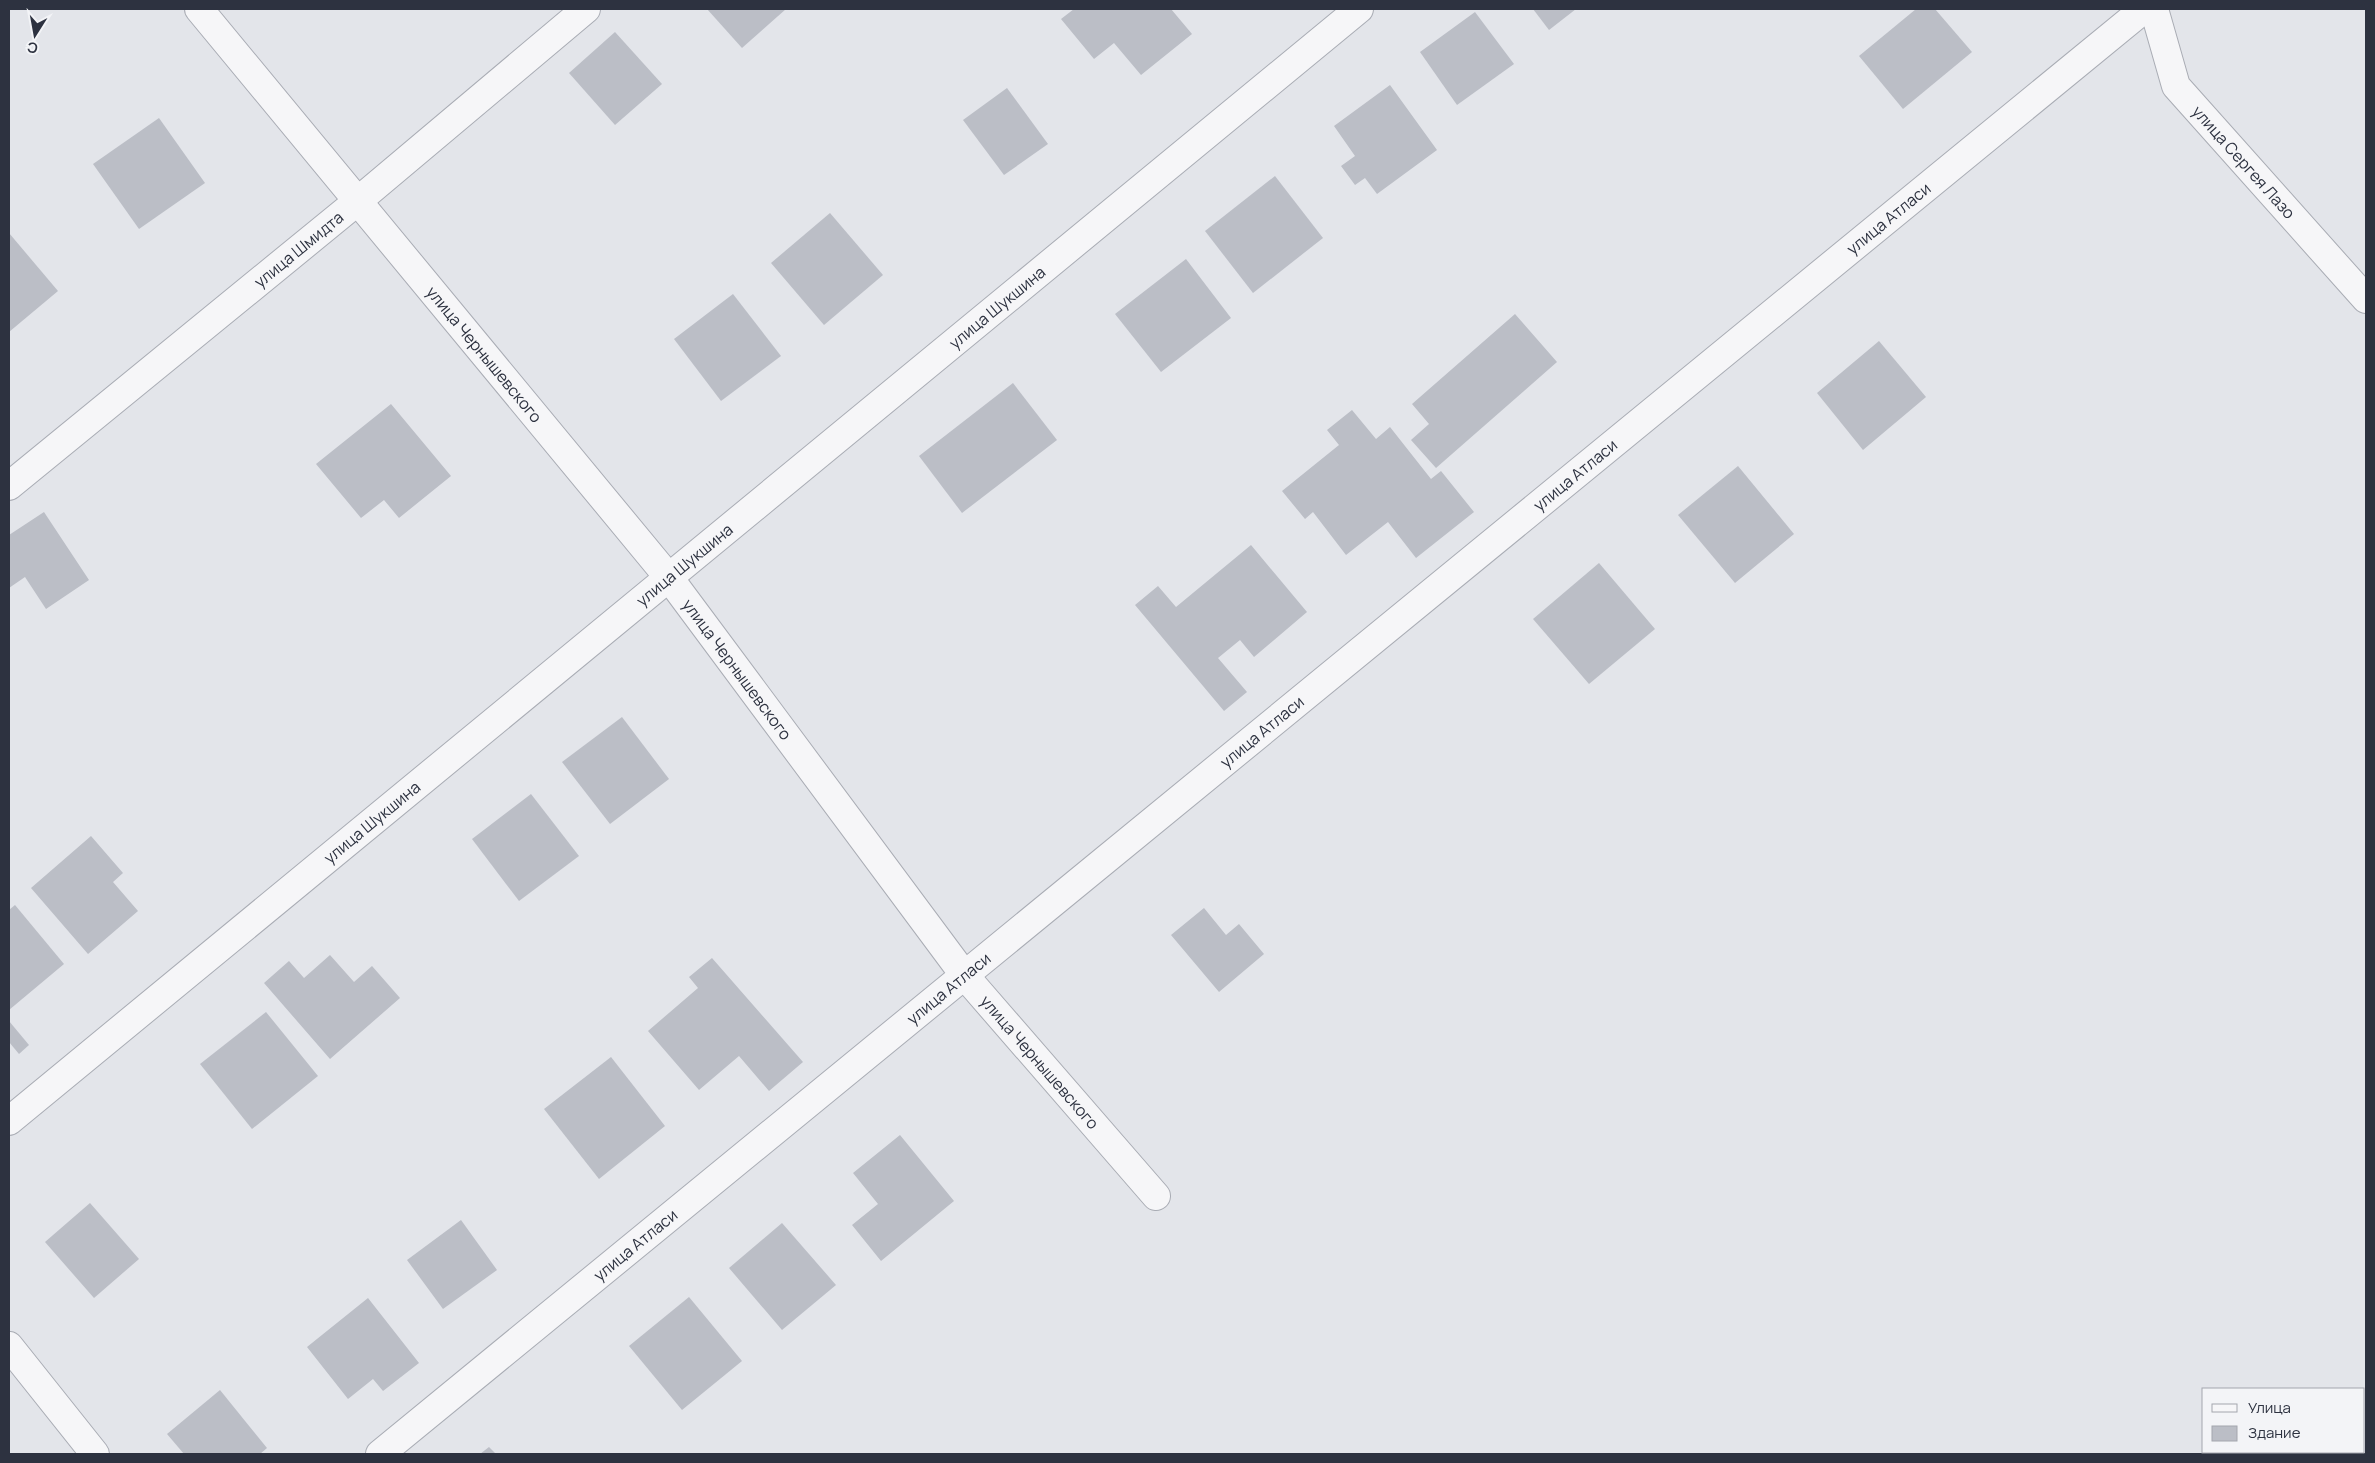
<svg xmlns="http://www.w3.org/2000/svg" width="2375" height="1463" viewBox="0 0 2375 1463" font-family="Manrope,sans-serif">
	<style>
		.building { fill: #bbbec6 }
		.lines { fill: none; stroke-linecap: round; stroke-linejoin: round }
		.minor-casing { stroke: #a9acb4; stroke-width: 30 }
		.minor { stroke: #f6f6f8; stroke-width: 28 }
		.labels { text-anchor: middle; stroke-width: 4; stroke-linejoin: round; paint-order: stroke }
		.street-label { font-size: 16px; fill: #2d3240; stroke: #f3f4f7 }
	</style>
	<rect width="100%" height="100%" fill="#e3e5ea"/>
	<g class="building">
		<polygon points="707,9 786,9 742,48"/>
		<polygon points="1074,9 1171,9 1192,34 1141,75 1114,43 1094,59 1061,19"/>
		<polygon points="1533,9 1576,9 1549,30"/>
		<polygon points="1916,9 1935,9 1972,52 1903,109 1859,56"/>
		<polygon points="1475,12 1514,64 1457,105 1420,52"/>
		<polygon points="615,32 662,84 615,125 569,73"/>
		<polygon points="1390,85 1437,150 1377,194 1365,178 1355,185 1341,166 1355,156 1334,126"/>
		<polygon points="1007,88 1048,144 1004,175 963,120"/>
		<polygon points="159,118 205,183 139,229 93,164"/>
		<polygon points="1275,176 1323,238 1253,293 1205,231"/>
		<polygon points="830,213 883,275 824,325 771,263"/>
		<polygon points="9,233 58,291 9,332"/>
		<polygon points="1186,259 1231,318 1161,372 1115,314"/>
		<polygon points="733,294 781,356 721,401 674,339"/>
		<polygon points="1515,314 1557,362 1436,468 1411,440 1429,424 1412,404"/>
		<polygon points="1879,341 1926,397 1863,450 1817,393"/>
		<polygon points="1013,383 1057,440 962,513 919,456"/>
		<polygon points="391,404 451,476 399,518 384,500 361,518 316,464"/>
		<polygon points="1352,410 1376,439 1390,427 1431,479 1441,471 1474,512 1416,558 1388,522 1346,555 1313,512 1305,519 1282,491 1339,445 1327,430"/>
		<polygon points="1738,466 1794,534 1735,583 1678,515"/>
		<polygon points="44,512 89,580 46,609 25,577 9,588 9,535"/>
		<polygon points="1251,545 1307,612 1254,657 1240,640 1218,658 1247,692 1224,711 1135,605 1158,586 1176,607"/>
		<polygon points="1599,563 1655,629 1589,684 1533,619"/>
		<polygon points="622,717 669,779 610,824 562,762"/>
		<polygon points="531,794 579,856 519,901 472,839"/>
		<polygon points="91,836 123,873 113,882 138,911 88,954 31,888"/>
		<polygon points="15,905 64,964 9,1010 9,910"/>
		<polygon points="1204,908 1226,935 1239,924 1264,954 1219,992 1171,935"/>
		<polygon points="330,955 354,982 372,966 400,998 330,1059 264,983 289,961 304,978"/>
		<polygon points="712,958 803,1062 769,1091 739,1056 699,1090 648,1031 698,988 689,977"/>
		<polygon points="266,1012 318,1076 252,1129 200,1064"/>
		<polygon points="9,1021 29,1045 19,1054 9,1042"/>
		<polygon points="611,1057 665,1126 599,1179 544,1109"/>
		<polygon points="900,1135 954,1201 881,1261 852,1225 878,1204 853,1173"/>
		<polygon points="90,1203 139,1259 94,1298 45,1242"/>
		<polygon points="461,1220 497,1270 443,1309 407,1260"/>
		<polygon points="782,1223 836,1285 782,1330 729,1268"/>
		<polygon points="689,1297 742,1361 682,1410 629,1346"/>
		<polygon points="368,1298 419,1363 383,1391 373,1379 348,1399 307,1347"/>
		<polygon points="220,1390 267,1448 260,1454 184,1454 167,1434"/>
		<polygon points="489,1447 496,1454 480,1454"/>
	</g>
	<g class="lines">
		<defs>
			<g id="minor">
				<path id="s1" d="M199,9L670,579L965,976L1156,1196"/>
				<path id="s2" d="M2154,9L2176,86L2366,299"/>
				<path id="s3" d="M9,486L359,200L586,9"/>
				<path id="s4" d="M9,1121L1359,9"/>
				<polyline points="9,1346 95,1454"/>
				<path id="s5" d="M380,1454L2144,9"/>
			</g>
		</defs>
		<use href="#minor" class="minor-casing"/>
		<use href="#minor" class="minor"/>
	</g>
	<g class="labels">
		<g class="street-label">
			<text dy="6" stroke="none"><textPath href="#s2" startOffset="182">улица Сергея Лазо</textPath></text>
			<text dy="6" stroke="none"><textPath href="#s5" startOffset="1950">улица Атласи</textPath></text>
			<text dy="6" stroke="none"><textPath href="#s3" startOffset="374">улица Шмидта</textPath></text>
			<text dy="6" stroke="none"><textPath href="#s4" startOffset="1280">улица Шукшина</textPath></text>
			<text dy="6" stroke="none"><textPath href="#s1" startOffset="448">улица Чернышевского</textPath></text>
			<text dy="6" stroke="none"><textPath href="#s5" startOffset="1545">улица Атласи</textPath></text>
			<text dy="6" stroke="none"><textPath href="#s4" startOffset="875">улица Шукшина</textPath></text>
			<text dy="6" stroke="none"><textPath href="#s1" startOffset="852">улица Чернышевского</textPath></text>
			<text dy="6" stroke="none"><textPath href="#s5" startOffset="1140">улица Атласи</textPath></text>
			<text dy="6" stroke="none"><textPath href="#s4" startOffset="470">улица Шукшина</textPath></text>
			<text dy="6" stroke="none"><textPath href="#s5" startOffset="735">улица Атласи</textPath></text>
			<text dy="6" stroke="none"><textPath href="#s1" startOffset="1348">улица Чернышевского</textPath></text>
			<text dy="6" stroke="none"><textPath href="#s5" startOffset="330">улица Атласи</textPath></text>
		</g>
	</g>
	<rect width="2375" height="1463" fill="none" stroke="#2d3240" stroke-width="20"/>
	<rect x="2202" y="1388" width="162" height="65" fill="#f3f4f7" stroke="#a4a6ae"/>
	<rect x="2212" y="1404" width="25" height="8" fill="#f6f6f8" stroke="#a4a6ae"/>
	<text x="2248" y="1413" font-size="15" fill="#2d3240">Улица</text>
	<rect x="2212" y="1426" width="25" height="15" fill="#bbbec6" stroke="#a4a6ae"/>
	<text x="2248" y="1438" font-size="15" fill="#2d3240">Здание</text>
	<g transform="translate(35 35) rotate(191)" stroke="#f3f4f7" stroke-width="4" paint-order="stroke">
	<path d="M0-4L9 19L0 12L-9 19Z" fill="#2d3240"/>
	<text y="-8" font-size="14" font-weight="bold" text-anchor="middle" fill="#2d3240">С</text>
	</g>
</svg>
